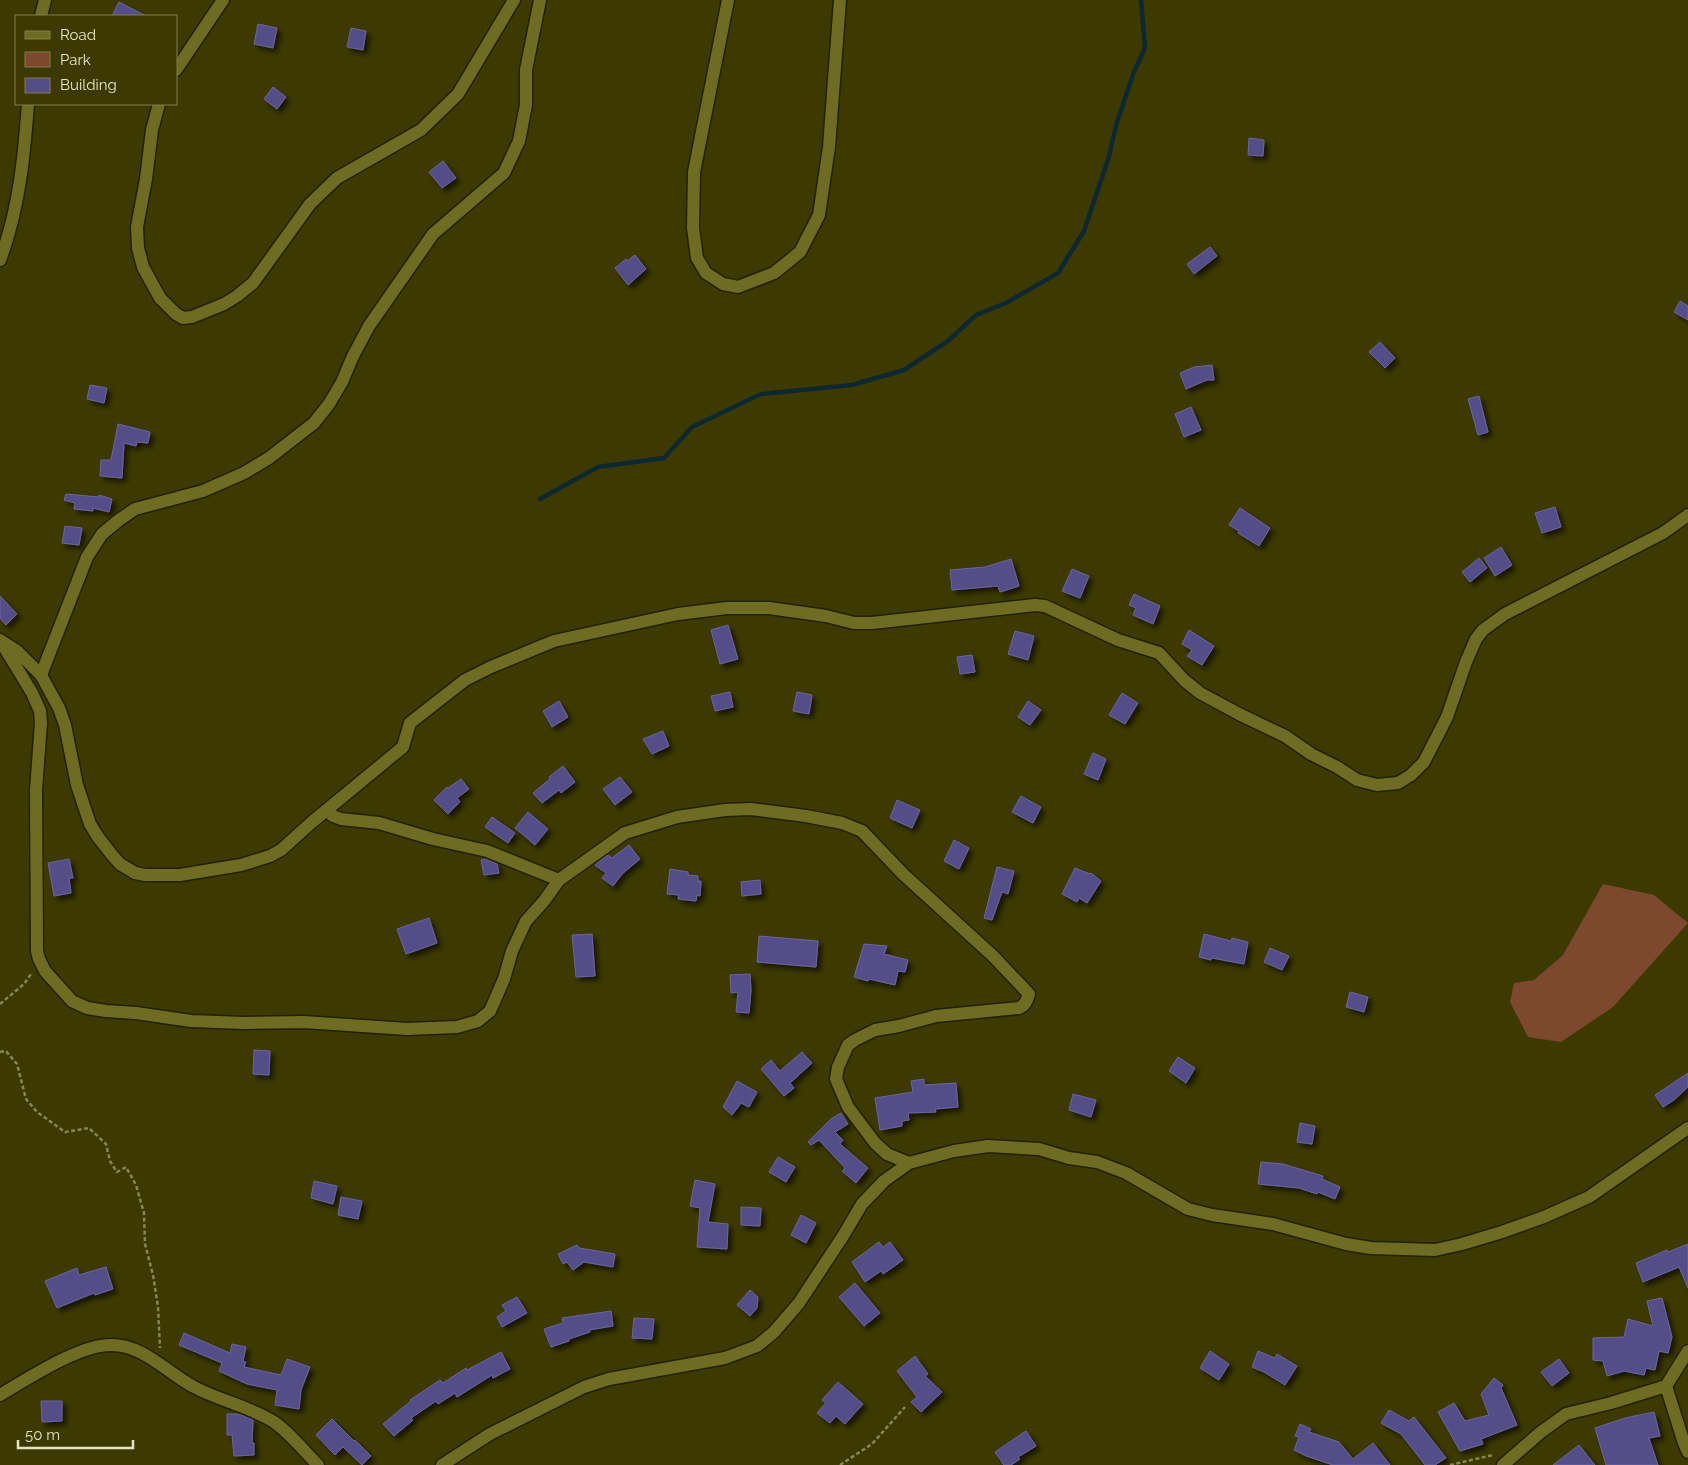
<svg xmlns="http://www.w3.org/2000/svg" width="1688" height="1465" viewBox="0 0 1688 1465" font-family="Raleway,sans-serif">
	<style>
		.green { fill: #7d492e }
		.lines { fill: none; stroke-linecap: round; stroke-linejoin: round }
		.stream { stroke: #0e2832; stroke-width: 4.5 }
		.building { fill: #544d87; stroke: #6b65a2; filter: url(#shadow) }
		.street-casing { stroke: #222100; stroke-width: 15 }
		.secondary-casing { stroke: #222100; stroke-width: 15 }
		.path { stroke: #878656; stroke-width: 2.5; stroke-dasharray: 4 2.5; stroke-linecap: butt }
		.street { stroke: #6e6c22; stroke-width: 12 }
		.secondary { stroke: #6e6c22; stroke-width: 12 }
	</style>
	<defs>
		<filter id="shadow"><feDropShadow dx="4" dy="4" stdDeviation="2.5" flood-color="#0009"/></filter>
	</defs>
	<rect width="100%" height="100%" fill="#3c3a00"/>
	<polygon class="green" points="1603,884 1654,895 1688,923 1613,1007 1561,1042 1528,1037 1510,1002 1514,983 1534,980 1563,955"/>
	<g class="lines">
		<polyline class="stream" points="540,499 598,467 664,458 692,427 761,394 852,385 904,370 948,341 976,315 1006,303 1058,273 1084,231 1108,160 1117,122 1134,72 1145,48 1141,0"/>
	</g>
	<g class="building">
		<polygon points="119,2 146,16 112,16"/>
		<polygon points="258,24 277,28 273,48 254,44"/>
		<polygon points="351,28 366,31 363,50 347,47"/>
		<polygon points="273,87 286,97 277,109 264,99"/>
		<polygon points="1249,138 1264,140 1263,156 1248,155"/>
		<polygon points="443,161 456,178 442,188 429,172"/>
		<polygon points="1210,247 1217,256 1194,274 1187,264"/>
		<polygon points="635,255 646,269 628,285 615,268 626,259 627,261"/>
		<polygon points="1680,301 1688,306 1688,320 1674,312"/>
		<polygon points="1380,342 1395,358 1385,368 1369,352"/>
		<polygon points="1212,365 1214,380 1207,380 1186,389 1180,373 1194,367"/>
		<polygon points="90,385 107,388 104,403 87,399"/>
		<polygon points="1479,396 1488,432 1478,435 1468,399"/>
		<polygon points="1191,407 1201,430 1184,437 1175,414"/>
		<polygon points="118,424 150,432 148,443 137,442 136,446 124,443 122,478 100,476 101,460 111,460"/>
		<polygon points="66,494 99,497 99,495 112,499 109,512 93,508 93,511 74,509 75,503 64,500"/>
		<polygon points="1555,507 1561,527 1542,533 1535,513"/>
		<polygon points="1240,508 1270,528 1259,546 1238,533 1239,531 1229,525"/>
		<polygon points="65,526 82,528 79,545 62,543"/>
		<polygon points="1501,547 1512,565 1495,576 1484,558"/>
		<polygon points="1479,558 1487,568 1470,582 1462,572"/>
		<polygon points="1011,559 1019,586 1000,592 998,586 952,590 950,570 985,567"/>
		<polygon points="1072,569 1089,576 1080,598 1062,591"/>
		<polygon points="1134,594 1160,606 1153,624 1133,615 1136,608 1129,605"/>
		<polygon points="0,596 17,614 6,625 0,618"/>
		<polygon points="728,625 738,659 720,664 711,630"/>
		<polygon points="1189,630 1214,646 1202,665 1187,656 1192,650 1182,644"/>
		<polygon points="1015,631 1034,636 1028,660 1008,654"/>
		<polygon points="972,655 975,672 960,674 957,657"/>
		<polygon points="730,692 733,707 715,711 711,696"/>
		<polygon points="797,692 812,695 809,714 793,711"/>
		<polygon points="1122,693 1138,703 1125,724 1109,715"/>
		<polygon points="559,701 568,717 552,727 543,711"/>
		<polygon points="1028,701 1041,710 1030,725 1018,717"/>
		<polygon points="663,731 669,746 652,754 643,739"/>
		<polygon points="1093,753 1106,759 1098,780 1084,774"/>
		<polygon points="563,766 575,782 561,793 559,790 542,803 533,793 550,779 549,777"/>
		<polygon points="620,777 632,792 615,805 603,789"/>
		<polygon points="461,779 469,789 457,798 460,802 448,814 434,800 447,787 448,788"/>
		<polygon points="1021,796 1041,807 1033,823 1012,812"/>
		<polygon points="897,800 920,810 912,828 890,818"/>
		<polygon points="528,812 548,829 535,845 515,828"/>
		<polygon points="492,817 515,833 508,843 485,827"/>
		<polygon points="954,840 969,848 959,869 944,861"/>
		<polygon points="629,845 640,859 622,874 613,886 602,878 606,873 595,865 608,855 612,858"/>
		<polygon points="69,859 73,878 69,878 71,893 54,896 48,863"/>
		<polygon points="485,859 497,864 499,873 484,875 481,860"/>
		<polygon points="997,867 1014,871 1008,894 1002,892 992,920 984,918"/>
		<polygon points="1075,868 1090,874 1091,873 1101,881 1087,903 1079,898 1077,902 1062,894"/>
		<polygon points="670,869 688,872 688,875 698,876 698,881 701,881 700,896 697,895 696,901 678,899 679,895 667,894"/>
		<polygon points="760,880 761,894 742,896 741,882"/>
		<polygon points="429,918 437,943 406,954 397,929"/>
		<polygon points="592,934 595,976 576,977 572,935"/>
		<polygon points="1204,934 1231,941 1232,938 1248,942 1244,964 1212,958 1211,960 1199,957"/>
		<polygon points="759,936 818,941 816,967 757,962"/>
		<polygon points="864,944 887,946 884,954 908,960 905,972 898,971 895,985 869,979 868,981 854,977"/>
		<polygon points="1270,948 1289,956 1282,970 1264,962"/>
		<polygon points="750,974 751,990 749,1013 736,1012 738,992 731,993 730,975"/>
		<polygon points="1350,992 1368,997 1364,1012 1346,1007"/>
		<polygon points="254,1050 270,1051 269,1075 253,1074"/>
		<polygon points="802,1052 812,1063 790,1083 794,1088 784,1096 761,1069 771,1060 780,1071"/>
		<polygon points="1178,1057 1195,1068 1186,1083 1169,1071"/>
		<polygon points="1688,1073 1688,1087 1674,1100 1663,1107 1655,1095"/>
		<polygon points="924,1079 924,1085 956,1083 958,1107 935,1109 936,1112 908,1113 909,1120 902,1121 902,1126 880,1130 875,1098 913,1092 911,1081"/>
		<polygon points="737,1081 757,1092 749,1107 741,1103 732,1115 723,1107"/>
		<polygon points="1073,1094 1096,1100 1091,1117 1069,1110"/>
		<polygon points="841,1113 848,1124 835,1132 843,1140 840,1144 868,1168 856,1183 842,1171 845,1168 819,1140 811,1145 808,1142 831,1119"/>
		<polygon points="1300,1123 1315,1126 1312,1144 1297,1142"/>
		<polygon points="778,1157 795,1167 786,1182 769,1172"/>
		<polygon points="1261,1162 1283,1164 1323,1176 1322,1179 1340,1187 1335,1199 1318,1192 1317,1194 1299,1188 1258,1184"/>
		<polygon points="695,1180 715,1184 708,1222 728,1224 727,1249 697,1247 700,1208 690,1206"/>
		<polygon points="314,1181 337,1186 333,1204 311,1198"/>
		<polygon points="341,1197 362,1201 358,1219 338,1215"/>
		<polygon points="741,1207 761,1208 760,1226 741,1225"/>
		<polygon points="801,1215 816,1223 806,1243 791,1235"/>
		<polygon points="879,1242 883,1247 890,1242 903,1260 883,1274 881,1271 865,1282 852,1262"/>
		<polygon points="1688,1244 1688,1288 1679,1267 1643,1282 1636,1263 1667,1250 1668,1252"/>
		<polygon points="577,1245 579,1248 615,1254 613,1267 584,1262 573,1270 567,1262 563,1264 558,1254"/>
		<polygon points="106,1267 113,1289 95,1295 94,1293 57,1308 45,1281 77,1268 79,1275"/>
		<polygon points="855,1283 880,1313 864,1326 839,1297"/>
		<polygon points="750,1290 758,1297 757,1308 750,1316 737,1305"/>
		<polygon points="517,1297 527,1313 502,1327 497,1317 506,1311 502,1305"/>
		<polygon points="1662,1298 1672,1337 1668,1353 1659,1351 1655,1370 1646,1368 1644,1375 1624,1371 1607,1376 1603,1361 1593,1360 1593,1338 1624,1337 1628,1319 1653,1326 1647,1301"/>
		<polygon points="611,1311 613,1326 589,1330 590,1332 569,1339 569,1341 551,1347 544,1329 563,1323 562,1318"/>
		<polygon points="634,1318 654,1319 652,1339 632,1338"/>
		<polygon points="184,1333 230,1353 232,1344 246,1347 243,1361 246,1362 244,1367 281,1375 287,1359 310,1367 301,1390 299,1409 275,1405 277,1390 247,1384 219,1371 222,1363 179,1345"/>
		<polygon points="1210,1351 1229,1364 1219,1380 1200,1368"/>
		<polygon points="1258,1351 1275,1358 1277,1354 1297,1366 1285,1385 1264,1372 1252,1367"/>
		<polygon points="501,1352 510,1369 493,1378 492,1375 457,1397 455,1393 438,1404 436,1401 411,1418 413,1420 394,1436 383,1424 411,1401 410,1400 440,1380 443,1383 466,1368 467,1370"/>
		<polygon points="915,1356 928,1374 925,1376 942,1392 921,1412 911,1402 917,1397 897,1371"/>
		<polygon points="1559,1359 1569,1373 1552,1386 1541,1372"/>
		<polygon points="1494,1378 1503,1385 1501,1388 1517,1425 1481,1439 1483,1444 1460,1451 1438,1412 1454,1403 1465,1421 1489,1415 1481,1394"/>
		<polygon points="838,1382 863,1404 845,1424 836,1416 830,1423 817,1413 826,1403 822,1400"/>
		<polygon points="41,1401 62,1401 62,1421 42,1422"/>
		<polygon points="1389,1410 1409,1421 1414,1417 1446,1458 1435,1465 1425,1465 1401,1434 1381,1423"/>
		<polygon points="1654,1412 1660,1436 1649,1438 1658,1465 1606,1465 1595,1428 1625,1418"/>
		<polygon points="227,1414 239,1414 253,1420 252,1443 254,1443 254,1455 234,1456 232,1435 227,1435"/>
		<polygon points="332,1419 354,1441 355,1440 371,1456 362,1465 343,1447 335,1455 316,1435"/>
		<polygon points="1300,1424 1311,1429 1309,1432 1339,1442 1353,1459 1373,1443 1390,1465 1333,1465 1306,1456 1294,1450 1299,1437 1295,1436"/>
		<polygon points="1026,1431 1036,1446 1018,1457 1020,1459 1011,1465 1004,1465 995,1452"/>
		<polygon points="1579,1445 1595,1465 1553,1465"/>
	</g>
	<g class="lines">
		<defs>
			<g id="street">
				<polyline points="728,0 694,172 693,228 697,258 706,273 723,284 738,287 774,273 800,252 819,215 829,147 840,0"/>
				<polyline points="41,16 45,0"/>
				<polyline points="176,70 223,0"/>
				<polyline points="159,104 152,130 146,179 137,227 138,248 143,267 160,298 176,314 183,318 192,317 224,304 237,296 253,283 310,204 337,178 421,130 458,94 514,0"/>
				<path d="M0,260C19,210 24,157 28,104"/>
				<polyline points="0,640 17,651 41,675 59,708 65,725 77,785 90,824 98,837 112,855 120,864 135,873 145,875 180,875 241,865 270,856 281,850 312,822 403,747 410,723 465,680 491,667 554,641 678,614 727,608 769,608 826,616 854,623 872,623 1035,605 1045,606 1118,640 1159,653 1184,680 1200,693 1239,714 1285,736 1311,754 1337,767 1357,780 1377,785 1398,783 1411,775 1424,762 1447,717 1466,662 1476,639 1483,630 1505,614 1663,533 1688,515"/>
				<path d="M3,645L32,693L40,711L41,723L36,790L37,951L39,959L45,971L72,1001L87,1008L106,1011L136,1013L191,1021L244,1023L304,1022L407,1029L457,1027L478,1021L490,1011L504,979L512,951L526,921L544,901L559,880L625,833L677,817L725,810L751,809L806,816L842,823L862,831L903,874L993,956L1029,994C1027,1001 1025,1006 1019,1008L936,1016L899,1026L875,1030L855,1040L848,1045L838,1067L836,1079L848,1107L875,1143L887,1154L909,1163"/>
				<polyline points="41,675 87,557 102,534 119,520 135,509 203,491 244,473 269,458 314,423 329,404 342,382 353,356 369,326 433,234 504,173 519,141 526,105 526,70 540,0"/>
				<polyline points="327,810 333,816 341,819 379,823 433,839 487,851 559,880"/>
				<polyline points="1666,1386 1684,1443 1688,1452"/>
				<path d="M0,1395C27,1379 79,1345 110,1345C143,1344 167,1373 194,1387C220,1401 249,1406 274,1422C290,1433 304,1451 318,1465"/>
				<polyline points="1503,1465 1541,1432 1566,1414 1611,1403 1666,1386 1688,1351"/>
			</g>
			<polyline id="secondary" points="442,1465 490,1434 584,1387 609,1379 725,1358 757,1346 774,1332 799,1303 843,1236 862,1204 884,1181 909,1163 954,1151 988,1146 1039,1149 1069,1158 1097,1162 1126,1173 1188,1209 1212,1215 1273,1224 1346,1244 1371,1248 1435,1250 1462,1244 1502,1232 1544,1217 1589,1197 1688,1128"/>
		</defs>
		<use href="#street" class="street-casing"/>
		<use href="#secondary" class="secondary-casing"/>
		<g class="path">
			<polyline points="0,1004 24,984 31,974"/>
			<polyline points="0,1052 6,1051 17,1064 26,1099 37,1112 65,1132 89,1128 106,1144 110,1161 117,1172 126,1167 136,1185 144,1213 145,1244 153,1275 158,1307 160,1348"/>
			<polyline points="840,1465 872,1444 905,1407"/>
			<polyline points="1450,1465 1493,1455"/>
		</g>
		<use href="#street" class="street"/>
		<use href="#secondary" class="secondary"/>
	</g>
	<rect x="15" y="15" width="162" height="90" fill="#3c3a00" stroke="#7f7e4d"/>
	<rect x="25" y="31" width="25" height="8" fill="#6e6c22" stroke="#7f7e4d"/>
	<text x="60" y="40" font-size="15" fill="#e4e4c0">Road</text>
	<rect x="25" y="52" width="25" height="15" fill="#7d492e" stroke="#7f7e4d"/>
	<text x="60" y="65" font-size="15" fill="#e4e4c0">Park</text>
	<rect x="25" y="78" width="25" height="15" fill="#544d87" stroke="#7f7e4d"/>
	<text x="60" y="90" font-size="15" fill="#e4e4c0">Building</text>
	<path d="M18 1440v8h115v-8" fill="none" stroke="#e4e4c0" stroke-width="2.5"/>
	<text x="25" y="1440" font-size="15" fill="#e4e4c0" stroke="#3c3a00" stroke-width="4" paint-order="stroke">50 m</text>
</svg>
